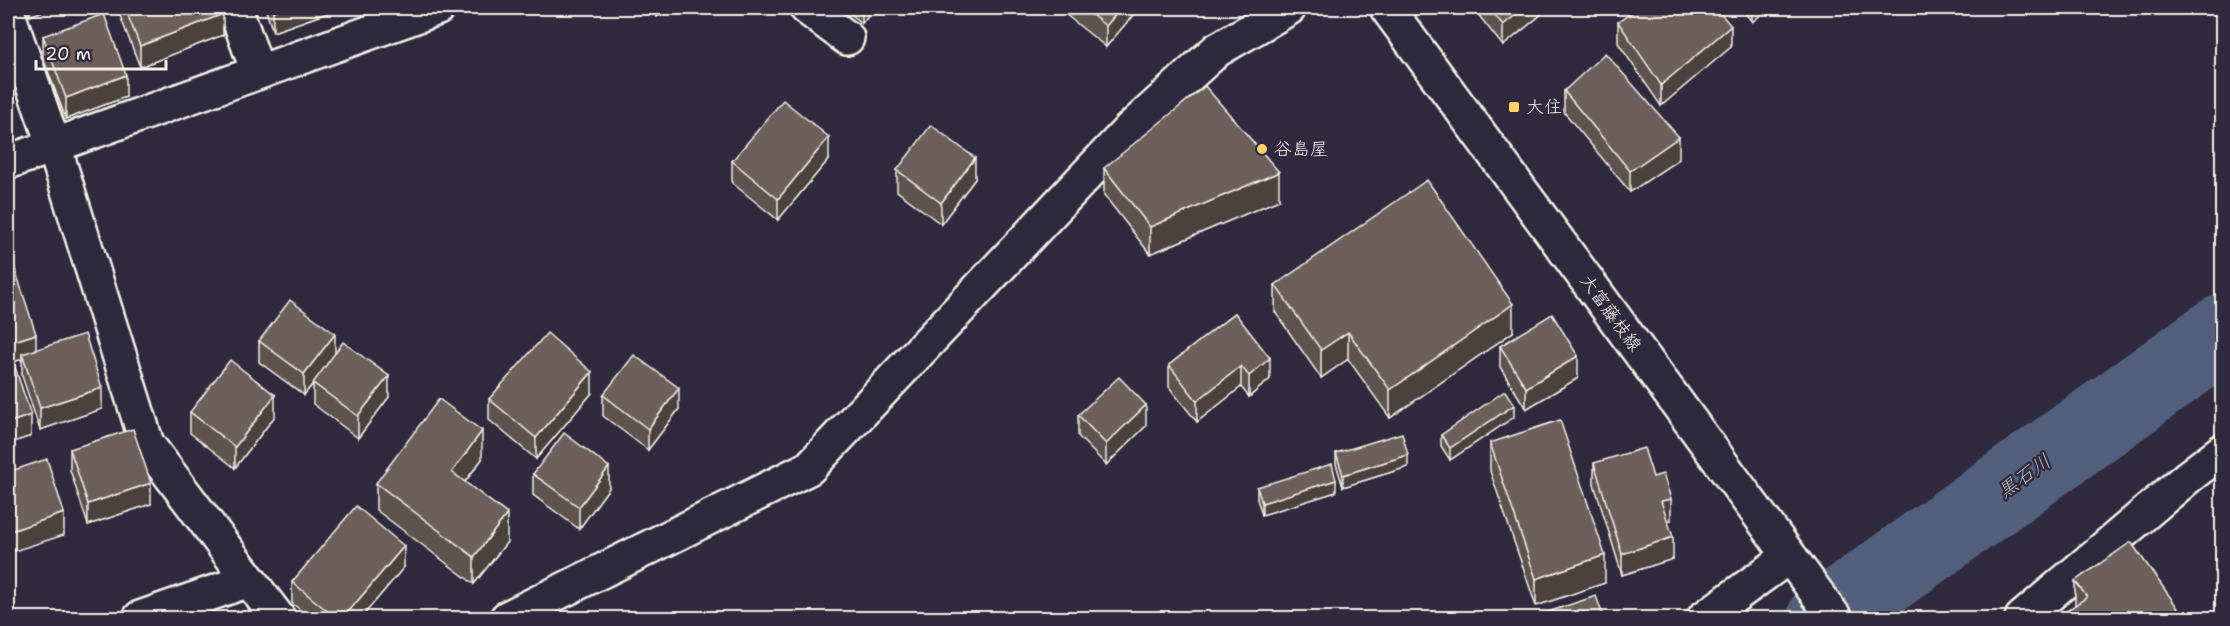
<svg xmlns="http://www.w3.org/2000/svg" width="2230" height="626" viewBox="0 0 2230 626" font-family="'Shantell Sans','Klee One',sans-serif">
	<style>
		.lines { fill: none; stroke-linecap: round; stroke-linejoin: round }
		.river { stroke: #53617d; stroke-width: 78 }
		.street-casing { stroke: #f4f1e8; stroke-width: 38 }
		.secondary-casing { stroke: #f4f1e8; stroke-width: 38 }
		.street { stroke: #2f2a3d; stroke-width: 33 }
		.secondary { stroke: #2f2a3d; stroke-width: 33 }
		.wall { fill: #5e534f; stroke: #f4f1e8; stroke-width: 1.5 }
		.shaded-wall { fill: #4c4340; stroke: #f4f1e8; stroke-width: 1.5 }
		.building { fill: #6d605c; stroke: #f4f1e8; stroke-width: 1.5 }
		.poi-dot { fill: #ffd166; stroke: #2f2a3d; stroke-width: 2 }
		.labels { text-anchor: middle; stroke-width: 4.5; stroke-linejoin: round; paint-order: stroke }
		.poi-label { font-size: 18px; fill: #f4f1e8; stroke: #2f2a3d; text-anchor: start }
		.street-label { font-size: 18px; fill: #f4f1e8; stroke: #2f2a3d }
		.water-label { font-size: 20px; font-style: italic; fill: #b4b7bd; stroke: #2f2a3d }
	</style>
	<rect width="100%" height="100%" fill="#2f2a3d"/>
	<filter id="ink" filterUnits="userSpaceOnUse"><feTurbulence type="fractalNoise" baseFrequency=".0167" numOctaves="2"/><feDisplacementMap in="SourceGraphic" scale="12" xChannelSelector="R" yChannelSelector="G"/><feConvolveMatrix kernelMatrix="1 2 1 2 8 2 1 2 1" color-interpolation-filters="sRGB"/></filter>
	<g filter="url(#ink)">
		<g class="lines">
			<polyline class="river" points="1826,618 2222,334"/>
			<defs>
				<g id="street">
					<polyline points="235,8 258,72"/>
					<polyline points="807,8 847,38"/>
					<polyline points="8,14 54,146 147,444 278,618"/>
					<polyline points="8,162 438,8"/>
					<polyline points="140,618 249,580"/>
					<polyline points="507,618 809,468 1129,130 1217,50 1289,8"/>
					<polyline points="1704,618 1788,557"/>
				</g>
				<g id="secondary">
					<polyline points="1387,8 1835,618"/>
					<polyline points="2022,618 2188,477 2222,451"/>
				</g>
			</defs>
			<use href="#street" class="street-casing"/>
			<use href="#secondary" class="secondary-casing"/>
			<use href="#street" class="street"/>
			<use href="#secondary" class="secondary"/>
		</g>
		<g class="wall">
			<polygon points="27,8 51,8 30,16"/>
			<polygon points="117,8 221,8 223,35 140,67"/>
			<polygon points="265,8 336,8 336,10 273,32"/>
			<polygon points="652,8 680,8 656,17"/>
			<polygon points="843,8 874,8 862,23"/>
			<polygon points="1060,8 1139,8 1106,47 1060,10"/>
			<polygon points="1473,8 1549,8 1503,46"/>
			<polygon points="1741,8 1769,8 1752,22"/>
			<polygon points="1618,22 1731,47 1661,106 1618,43"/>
			<polygon points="43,36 126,97 66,119 43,58"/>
			<polygon points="1564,91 1679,159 1630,192 1564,112"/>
			<polygon points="829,159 778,220 732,183 732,161"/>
			<polygon points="1104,168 1279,200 1150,254 1104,195"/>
			<polygon points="897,170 975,179 941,224 897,191"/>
			<polygon points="8,268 36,350 102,409 40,430 22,376 22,359 13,362 31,436 8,444"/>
			<polygon points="1275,285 1513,332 1390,418 1348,359 1321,378 1275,312"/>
			<polygon points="1235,313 1270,379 1249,397 1241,387 1197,422 1169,387 1169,365"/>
			<polygon points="259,341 335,354 389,397 358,438 313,404 313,384 304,395 259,362"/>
			<polygon points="1500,346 1578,378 1526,409 1500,367"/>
			<polygon points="592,393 536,459 489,420 489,399"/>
			<polygon points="603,395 679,409 648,450 603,416"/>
			<polygon points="190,412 275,416 235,468 190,433"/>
			<polygon points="1078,415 1146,426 1106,465 1078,436"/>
			<polygon points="1514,417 1450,460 1441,446 1441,435"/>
			<polygon points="1490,443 1605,583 1536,606 1490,471"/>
			<polygon points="70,449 151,504 88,525 70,470"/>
			<polygon points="1336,453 1408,467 1343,487 1336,464"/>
			<polygon points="482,459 465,482 507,542 474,584 376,510 376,483"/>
			<polygon points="1594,463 1653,477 1671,520 1667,521 1673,559 1622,575 1594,484"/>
			<polygon points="533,474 609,488 579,529 533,495"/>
			<polygon points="1257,487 1336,492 1262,515 1257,499"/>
			<polygon points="404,567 361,618 310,618 292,603 292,582"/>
			<polygon points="2075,581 2185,618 2075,605"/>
		</g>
		<g class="shaded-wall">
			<polygon points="30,8 51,8 30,16"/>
			<polygon points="282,8 336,8 336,10 273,32 273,11"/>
			<polygon points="656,8 680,8 656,17"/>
			<polygon points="862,8 874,8 862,23"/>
			<polygon points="1121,8 1139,8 1106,47 1106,26"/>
			<polygon points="1524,8 1549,8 1503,46 1503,25"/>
			<polygon points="1752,8 1769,8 1752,22"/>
			<polygon points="223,14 223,35 140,67 140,46"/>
			<polygon points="1731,26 1731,47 1661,106 1661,85"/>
			<polygon points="126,75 126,97 66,119 66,98"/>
			<polygon points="829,137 829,159 778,220 778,199"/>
			<polygon points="1679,137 1679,159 1630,192 1630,171"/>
			<polygon points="975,158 975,179 941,224 941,203"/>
			<polygon points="1279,172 1279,200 1150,254 1150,227"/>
			<polygon points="1513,304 1513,332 1390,418 1390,390"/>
			<polygon points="1348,332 1348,359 1321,378 1321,350"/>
			<polygon points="36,334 36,355 22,354 22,359 8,364 8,343"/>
			<polygon points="335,334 335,355 304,395 304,374"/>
			<polygon points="1578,356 1578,378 1526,409 1526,388"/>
			<polygon points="1270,358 1270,379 1249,397 1249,376"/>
			<polygon points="1241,366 1241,387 1197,422 1197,401"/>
			<polygon points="592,372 592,393 536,459 536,438"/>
			<polygon points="389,376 389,397 358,438 358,416"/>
			<polygon points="102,388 102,409 40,430 40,408"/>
			<polygon points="679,388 679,409 648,450 648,429"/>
			<polygon points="275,395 275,416 235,468 235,447"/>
			<polygon points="1146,405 1146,426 1106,465 1106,444"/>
			<polygon points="1514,405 1514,417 1450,460 1450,448"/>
			<polygon points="31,415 31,436 8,444 8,423"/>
			<polygon points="482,431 482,459 452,499 452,472"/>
			<polygon points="1408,455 1408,467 1343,487 1343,475"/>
			<polygon points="609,467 609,488 579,529 579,507"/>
			<polygon points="1336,480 1336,492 1262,515 1262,503"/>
			<polygon points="151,483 151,504 88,525 88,504"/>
			<polygon points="1671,499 1671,520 1661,523 1661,501"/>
			<polygon points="64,513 64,535 8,553 8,532"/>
			<polygon points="507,514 507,542 474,584 474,557"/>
			<polygon points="1673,537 1673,559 1622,575 1622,554"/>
			<polygon points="404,546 404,567 361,618 343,618"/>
			<polygon points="1605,555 1605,583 1536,606 1536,579"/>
		</g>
		<g class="building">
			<polygon points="125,8 221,8 223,14 140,46"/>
			<polygon points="272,8 282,8 273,11"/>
			<polygon points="1083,8 1121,8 1106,26"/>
			<polygon points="1489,8 1524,8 1503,25"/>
			<polygon points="1639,8 1716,8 1731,26 1661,85 1618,22"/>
			<polygon points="104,14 126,75 66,98 43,36"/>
			<polygon points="1605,53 1679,137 1630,171 1564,91"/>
			<polygon points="1205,86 1279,172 1150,227 1104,168"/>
			<polygon points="783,100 829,137 778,199 732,161"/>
			<polygon points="931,125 975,158 941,203 897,170"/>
			<polygon points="1427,180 1513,304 1390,390 1348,332 1321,350 1275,285"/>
			<polygon points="14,266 36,334 8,343 8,268"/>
			<polygon points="290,300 335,334 304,374 259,341"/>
			<polygon points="1235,313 1270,358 1249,376 1241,366 1197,401 1169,365"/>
			<polygon points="1552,314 1578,356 1526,388 1500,346"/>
			<polygon points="547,333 592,372 536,438 489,399"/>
			<polygon points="85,334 102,388 40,408 22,354"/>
			<polygon points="343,342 389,376 358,416 313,383"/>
			<polygon points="634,355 679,388 648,429 603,395"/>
			<polygon points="230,360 275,395 235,447 190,412"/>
			<polygon points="13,361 31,415 8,423 8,363"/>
			<polygon points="1119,377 1146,405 1106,444 1078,415"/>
			<polygon points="1505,391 1514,405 1450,448 1441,435"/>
			<polygon points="439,399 482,431 452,472 507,514 474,557 376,483"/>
			<polygon points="1560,420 1605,555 1536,579 1490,443"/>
			<polygon points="133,429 151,483 88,504 70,449"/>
			<polygon points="564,433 609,467 579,507 533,474"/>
			<polygon points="1402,433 1408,455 1343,475 1336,453"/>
			<polygon points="1644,448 1653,477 1663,474 1671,499 1661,501 1673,537 1622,554 1594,463"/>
			<polygon points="47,459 64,513 8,532 8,472"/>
			<polygon points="1332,464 1336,480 1262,503 1257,487"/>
			<polygon points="356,506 404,546 343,618 336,618 292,582"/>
			<polygon points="2131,542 2185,618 2056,618 2087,597 2075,581"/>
			<polygon points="1596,596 1604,618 1530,618"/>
		</g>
	</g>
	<g class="poi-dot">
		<rect x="1508" y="101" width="12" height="12" rx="3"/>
		<circle cx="1262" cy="149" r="6"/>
	</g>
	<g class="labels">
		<g class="poi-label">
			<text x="1526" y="113">大住</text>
			<text x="1274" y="155">谷島屋</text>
		</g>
		<g class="street-label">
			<text transform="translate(1611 313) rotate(54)" y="6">大富藤枝線</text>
		</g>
		<g class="water-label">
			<text transform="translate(2024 476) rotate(-36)" y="7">黒石川</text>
		</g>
	</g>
	<rect width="2230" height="626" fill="none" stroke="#2f2a3d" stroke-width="30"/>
	<rect x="15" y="15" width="2200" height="596" fill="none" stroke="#f4f1e8" stroke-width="2" filter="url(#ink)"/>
	<path d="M36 60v9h130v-9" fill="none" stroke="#f4f1e8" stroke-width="3"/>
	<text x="45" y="60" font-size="18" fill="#f4f1e8" stroke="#2f2a3d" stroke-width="4.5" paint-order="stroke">20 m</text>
</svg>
